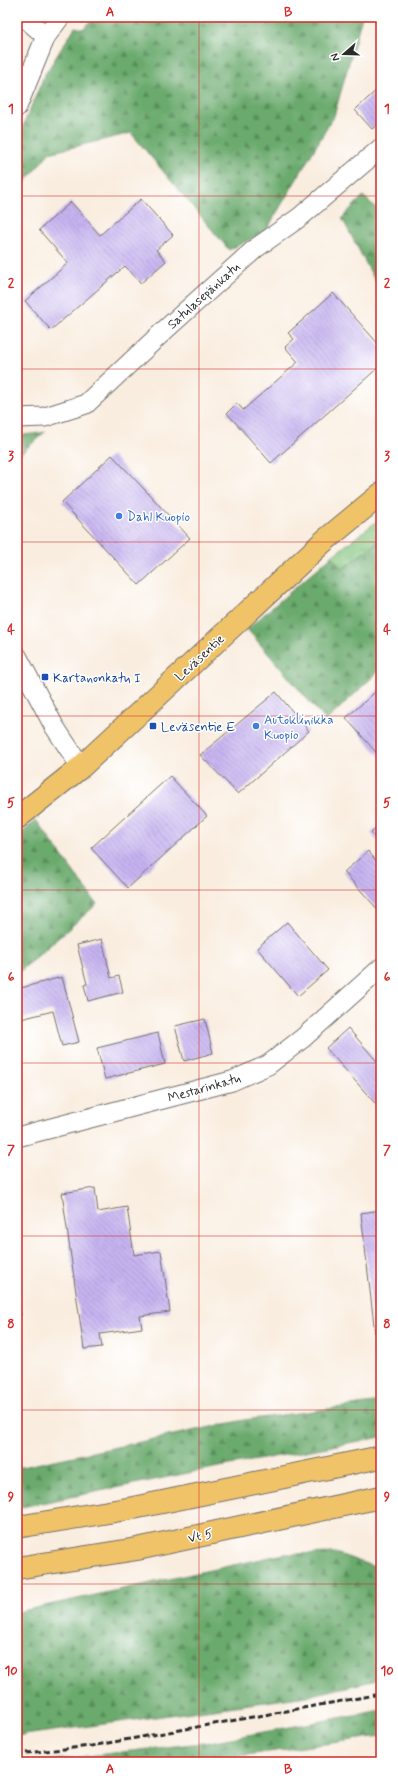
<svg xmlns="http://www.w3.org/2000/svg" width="398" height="1779" viewBox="0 0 398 1779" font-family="Mynerve,sans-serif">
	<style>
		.grass { fill: url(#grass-tufts); stroke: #577854 }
		.forest { fill: url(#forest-firs); stroke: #4a6a4c }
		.building { fill: url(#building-back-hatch) }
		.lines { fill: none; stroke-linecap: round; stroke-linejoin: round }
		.minor-casing { stroke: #736f6a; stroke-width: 21 }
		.major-casing { stroke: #736f6a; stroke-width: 24 }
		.highway-casing { stroke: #736f6a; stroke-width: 24 }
		.minor { stroke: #fff; stroke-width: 19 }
		.major { stroke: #f1c369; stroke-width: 22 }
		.highway { stroke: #f1c369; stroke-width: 22 }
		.rail { stroke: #2b2b2b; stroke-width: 3; stroke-dasharray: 6 3; stroke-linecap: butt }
		.grid { fill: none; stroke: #d62828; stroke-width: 1; stroke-opacity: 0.55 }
		.shop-dot { fill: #3f7fe0; stroke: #fff; stroke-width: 1.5 }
		.transit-dot { fill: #1a4fb4; stroke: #fff; stroke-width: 1.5 }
		.labels { text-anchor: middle; stroke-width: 3; stroke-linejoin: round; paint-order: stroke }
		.street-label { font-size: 13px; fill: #2b2b2b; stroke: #fff }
		.shop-label { font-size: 13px; fill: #366cbe; stroke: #fff; text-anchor: start }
		.transit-label { font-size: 13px; fill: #164399; stroke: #fff; text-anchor: start }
		.neatline { fill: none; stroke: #d62828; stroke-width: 1.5 }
		.grid-label { font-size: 13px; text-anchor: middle; font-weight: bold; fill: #d62828 }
	</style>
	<defs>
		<pattern id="grass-tufts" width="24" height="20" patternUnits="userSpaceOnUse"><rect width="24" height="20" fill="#83c57e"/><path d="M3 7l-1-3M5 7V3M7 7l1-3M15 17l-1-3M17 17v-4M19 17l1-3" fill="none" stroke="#6ba067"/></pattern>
		<pattern id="forest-firs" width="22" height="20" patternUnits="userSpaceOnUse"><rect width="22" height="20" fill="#6aaa6d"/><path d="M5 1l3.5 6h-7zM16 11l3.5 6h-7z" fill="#578b5a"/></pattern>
		<pattern id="building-back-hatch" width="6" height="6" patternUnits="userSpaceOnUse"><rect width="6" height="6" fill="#c6b4f1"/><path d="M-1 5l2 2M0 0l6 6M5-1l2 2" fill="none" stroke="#a193c3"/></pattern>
	</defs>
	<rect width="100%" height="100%" fill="#fff"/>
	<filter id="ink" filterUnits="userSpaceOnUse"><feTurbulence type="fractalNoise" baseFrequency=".025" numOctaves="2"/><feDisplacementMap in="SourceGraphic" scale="8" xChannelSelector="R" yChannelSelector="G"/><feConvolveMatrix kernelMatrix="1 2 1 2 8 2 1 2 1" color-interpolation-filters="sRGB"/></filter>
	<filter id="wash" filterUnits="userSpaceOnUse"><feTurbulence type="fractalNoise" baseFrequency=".012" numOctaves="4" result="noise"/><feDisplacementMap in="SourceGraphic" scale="16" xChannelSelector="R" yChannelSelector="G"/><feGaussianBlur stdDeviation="0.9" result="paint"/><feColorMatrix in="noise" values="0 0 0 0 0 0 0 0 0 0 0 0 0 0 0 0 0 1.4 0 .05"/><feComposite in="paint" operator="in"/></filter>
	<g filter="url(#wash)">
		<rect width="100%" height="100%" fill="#f9eddf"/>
		<polygon class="grass" points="381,518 381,539 341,570 332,556"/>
		<g class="forest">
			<polygon points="94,17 362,17 334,116 266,231 229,250 131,133 49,153 17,192 17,142 20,133 44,76 75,27 83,29"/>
			<polygon points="363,196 381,212 381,292 342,218"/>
			<polygon points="46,432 46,431 17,457 17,436"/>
			<polygon points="381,539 381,669 326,721 247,629 332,556 342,570"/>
			<polygon points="36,820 97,904 17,974 17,837"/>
			<polygon points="381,1402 381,1437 198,1471 17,1508 17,1468 244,1420"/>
			<polygon points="336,1553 372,1566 381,1564 381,1679 308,1696 17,1736 17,1612 284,1554"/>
			<polygon points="381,1710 381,1736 198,1762 34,1762 210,1742"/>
		</g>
		<g id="blocks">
			<g class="building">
				<polygon points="381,86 381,121 372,129 355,110"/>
				<polygon points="141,199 173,235 156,250 166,261 141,283 125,266 51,330 25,301 68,263 39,230 71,202 100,235"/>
				<polygon points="333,293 381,347 381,365 271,463 227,413 237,403 243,410 298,362 285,347 294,339 288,333"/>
				<polygon points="112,455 190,538 139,585 62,502"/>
				<polygon points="381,687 381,758 346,718"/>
				<polygon points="276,692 309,731 238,794 200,755"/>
				<polygon points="170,776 207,816 128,888 91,848"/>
				<polygon points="381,824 381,845 371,833"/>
				<polygon points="368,851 381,866 381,913 344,872"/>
				<polygon points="287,922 328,970 298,996 257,948"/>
				<polygon points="102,939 111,978 119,976 123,992 88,1001 84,985 87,984 77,945"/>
				<polygon points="62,977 79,1042 62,1046 53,1011 21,1019 17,1003 17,989"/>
				<polygon points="381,1000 381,1008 377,1004"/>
				<polygon points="205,1019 213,1053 184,1061 175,1026"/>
				<polygon points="348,1028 381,1066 381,1110 326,1048"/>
				<polygon points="158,1033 165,1064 105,1079 97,1048"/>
				<polygon points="95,1188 98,1212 127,1207 134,1255 161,1251 170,1312 140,1316 142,1328 100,1334 102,1347 84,1349 62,1193"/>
				<polygon points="381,1210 381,1368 379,1368 361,1213"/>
				<polygon points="17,1294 21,1315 17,1316"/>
			</g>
		</g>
	</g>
	<g filter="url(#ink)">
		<use href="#blocks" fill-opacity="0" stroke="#736f6a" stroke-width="1"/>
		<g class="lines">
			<defs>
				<g id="minor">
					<polyline points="24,17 46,36"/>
					<polyline points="17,107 46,36 60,17"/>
					<polyline points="17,418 45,417 86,404 167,328 256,248 300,217 381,148"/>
					<polyline points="17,656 54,726 81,767"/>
					<polyline points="17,1137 232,1081 268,1065 303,1038 381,968"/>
				</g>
				<polyline id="major" points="17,818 81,767 323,542 381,494"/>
				<g id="highway">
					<polyline points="17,1527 133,1508 381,1457"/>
					<polyline points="17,1568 137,1549 381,1497"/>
				</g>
			</defs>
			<use href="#minor" class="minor-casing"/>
			<use href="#major" class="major-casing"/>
			<use href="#highway" class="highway-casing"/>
			<use href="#minor" class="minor"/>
			<use href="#major" class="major"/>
			<use href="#highway" class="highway"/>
			<polyline class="rail" points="17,1754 91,1746 381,1694"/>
		</g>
	</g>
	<path class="grid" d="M199,17V1762M17,196H381M17,369H381M17,542H381M17,716H381M17,890H381M17,1063H381M17,1236H381M17,1410H381M17,1584H381"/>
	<g class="shop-dot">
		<circle cx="119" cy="516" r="4"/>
		<circle cx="256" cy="726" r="4"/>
	</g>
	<g class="transit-dot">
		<rect x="41" y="673" width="8" height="8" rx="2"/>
		<rect x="149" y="722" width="8" height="8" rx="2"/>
	</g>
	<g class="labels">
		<g class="street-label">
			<text transform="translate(203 295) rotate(-42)" y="5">Satulasepänkatu</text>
			<text transform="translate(199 657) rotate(-43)" y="5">Leväsentie</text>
			<text transform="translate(204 1087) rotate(-16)" y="5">Mestarinkatu</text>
			<text transform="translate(200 1535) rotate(-12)" y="5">Vt 5</text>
		</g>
		<g class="shop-label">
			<text x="127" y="521">Dahl Kuopio</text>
			<text x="264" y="724">Autoklinikka<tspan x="264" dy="15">Kuopio</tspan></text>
		</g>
		<g class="transit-label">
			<text x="53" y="682">Kartanonkatu I</text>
			<text x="161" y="731">Leväsentie E</text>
		</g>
	</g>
	<rect width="398" height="1779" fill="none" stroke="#fff" stroke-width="44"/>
	<g transform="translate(344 54) rotate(250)" stroke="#ffffff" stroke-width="3" paint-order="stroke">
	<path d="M0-3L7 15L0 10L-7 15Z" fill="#2b2b2b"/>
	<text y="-6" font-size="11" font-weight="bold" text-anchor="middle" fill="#2b2b2b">N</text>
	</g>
	<rect x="22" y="22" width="354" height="1735" class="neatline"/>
	<g class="grid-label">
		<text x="110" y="16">A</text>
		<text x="288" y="16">B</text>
		<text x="11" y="113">1</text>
		<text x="387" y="113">1</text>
		<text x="11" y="287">2</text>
		<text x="387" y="287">2</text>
		<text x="11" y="460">3</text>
		<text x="387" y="460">3</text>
		<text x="11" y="634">4</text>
		<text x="387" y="634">4</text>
		<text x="11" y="807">5</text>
		<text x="387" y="807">5</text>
		<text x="11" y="981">6</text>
		<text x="387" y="981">6</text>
		<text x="11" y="1154">7</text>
		<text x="387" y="1154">7</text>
		<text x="11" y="1328">8</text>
		<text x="387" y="1328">8</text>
		<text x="11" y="1501">9</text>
		<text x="387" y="1501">9</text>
		<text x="11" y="1675">10</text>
		<text x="387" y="1675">10</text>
		<text x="110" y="1773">A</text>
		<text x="288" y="1773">B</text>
	</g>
</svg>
